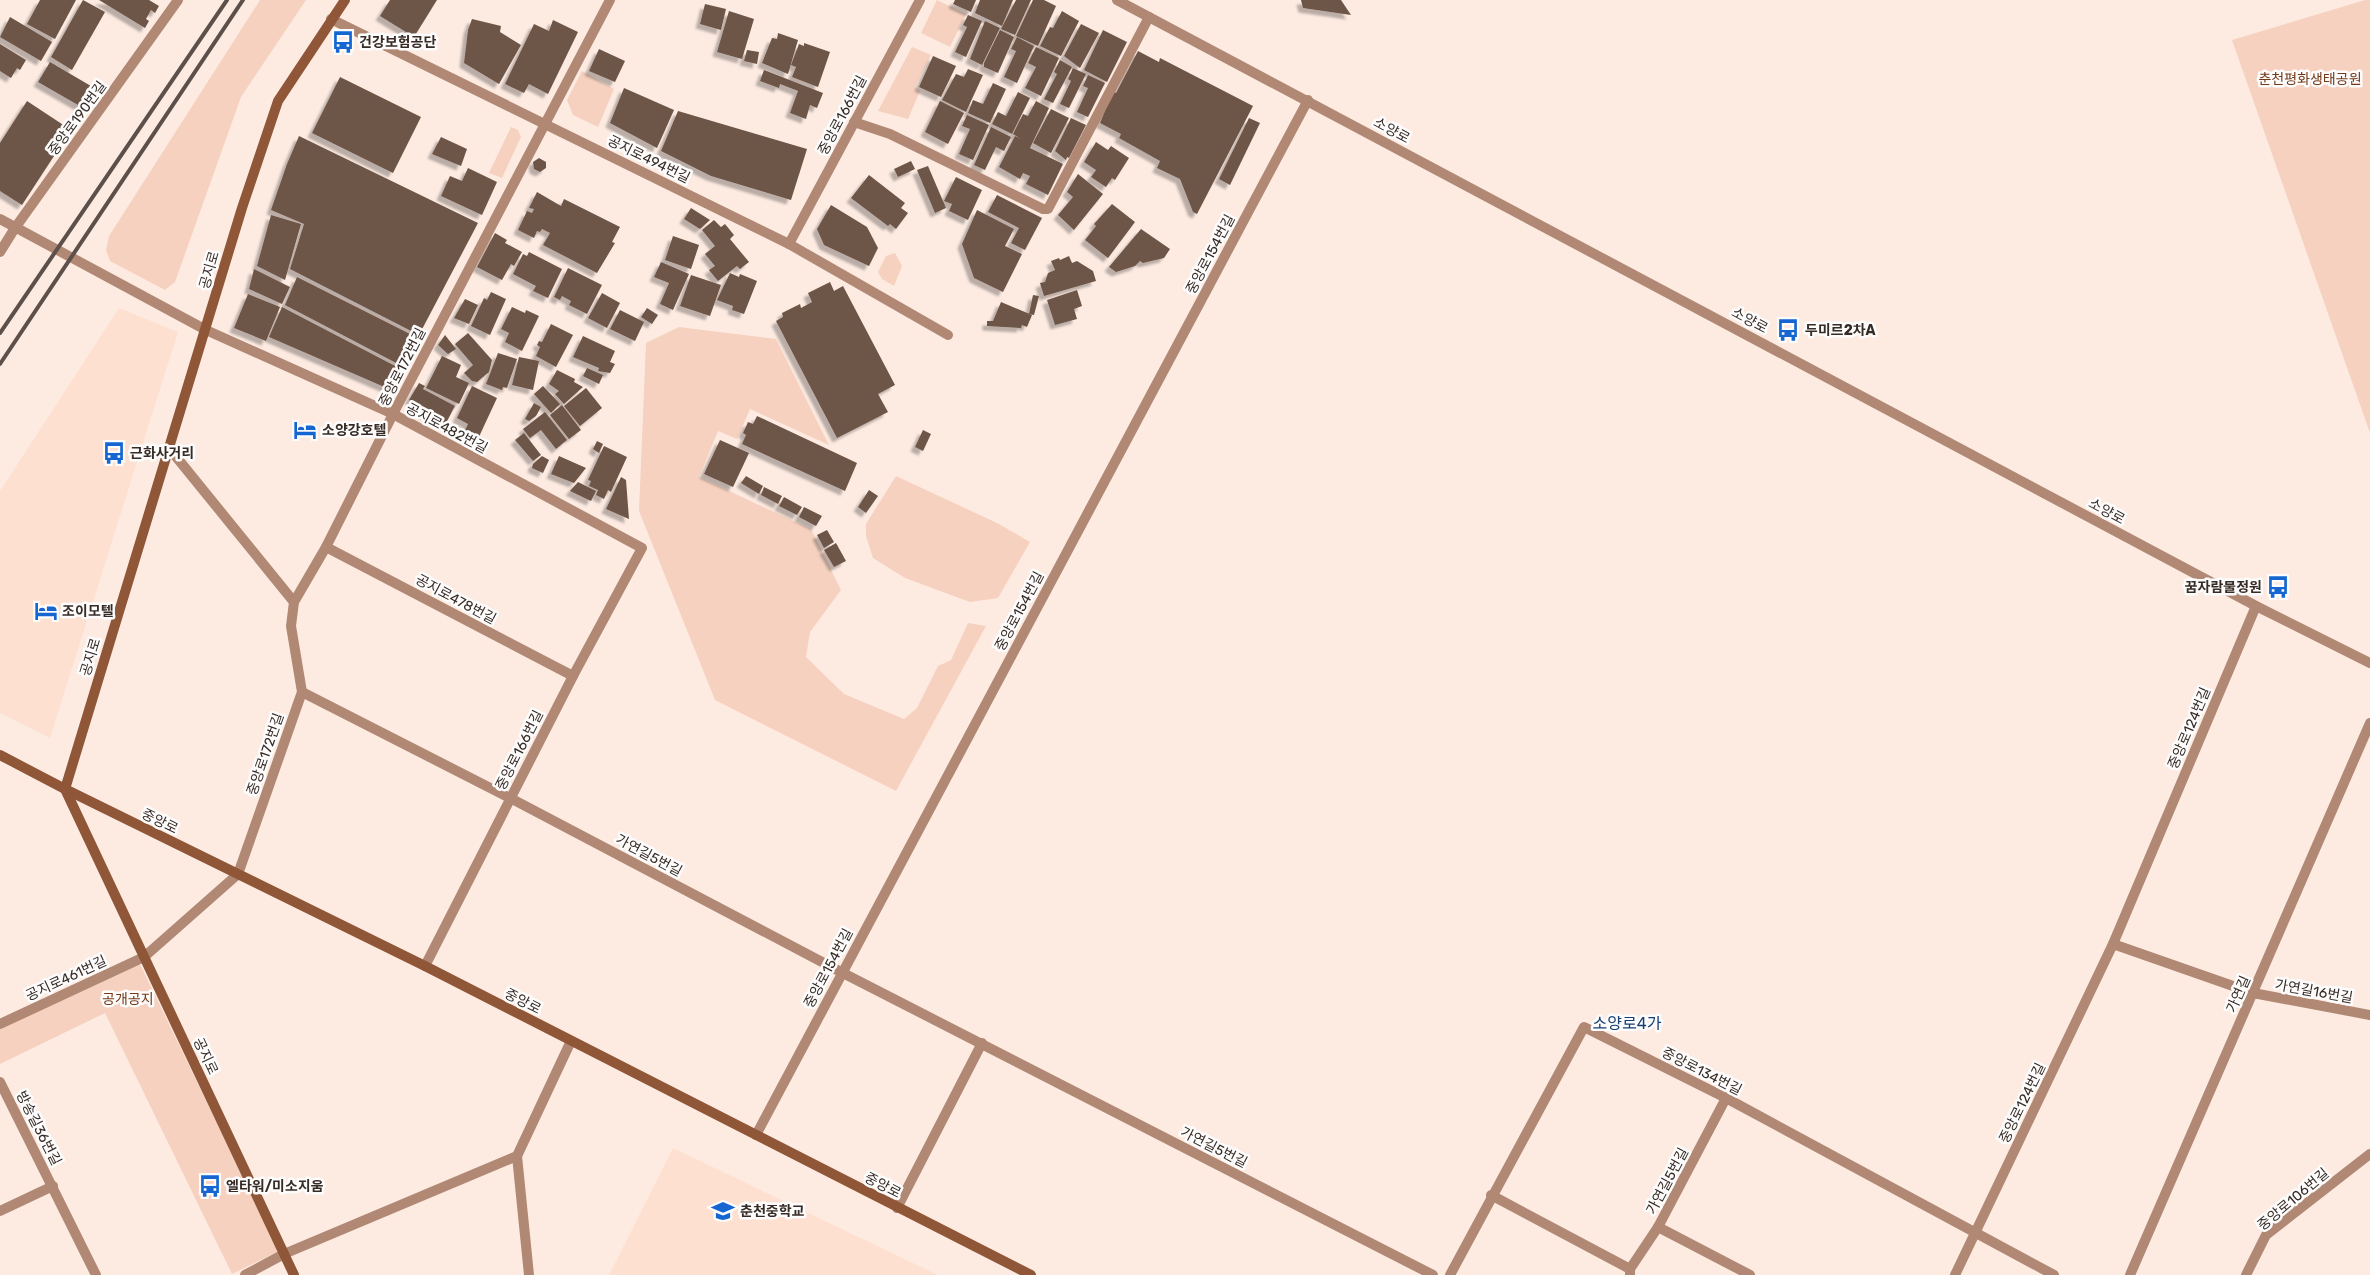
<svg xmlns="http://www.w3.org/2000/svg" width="2370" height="1275" viewBox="0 0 2370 1275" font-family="Rubik,'Noto Sans KR',sans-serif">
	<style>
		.built { fill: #fee0d1 }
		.green { fill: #f6d1bf }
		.building { fill: #6d5447; filter: url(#shadow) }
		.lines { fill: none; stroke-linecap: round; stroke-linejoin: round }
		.street { stroke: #b08874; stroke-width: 10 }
		.secondary { stroke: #8f5638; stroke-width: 10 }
		.rail { stroke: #5d504a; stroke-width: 4 }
		.labels { text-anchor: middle; stroke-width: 5; stroke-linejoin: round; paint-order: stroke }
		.poi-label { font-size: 14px; font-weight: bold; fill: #372b26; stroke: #fcfcfc; text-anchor: start }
		.park-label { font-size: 14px; fill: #743917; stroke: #fcfcfc }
		.street-label { font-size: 14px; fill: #372b26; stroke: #fcfcfc }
		.quarter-label { font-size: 16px; fill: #183d71; stroke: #fcfcfc }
	</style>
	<defs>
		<filter id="shadow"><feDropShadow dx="-4.5" dy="4.5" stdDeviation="1" flood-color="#0004"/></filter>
	</defs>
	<rect width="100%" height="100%" fill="#fdebe2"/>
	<g class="built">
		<polygon points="119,308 178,332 50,738 0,713 0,491"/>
		<polygon points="673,1148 938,1275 609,1275"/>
	</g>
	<g class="green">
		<polygon points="260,0 306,0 241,97 175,282 165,290 110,261 106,250 109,236"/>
		<polygon points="937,0 966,14 950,47 921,33"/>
		<polygon points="2365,0 2370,0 2370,433 2232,40"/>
		<polygon points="912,47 931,55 915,87 920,91 908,119 878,111"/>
		<polygon points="582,71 614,89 598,127 573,115 567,100"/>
		<polygon points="511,127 518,130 521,137 502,178 489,173"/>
		<polygon points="895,253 902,266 894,286 882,279 878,272 886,256"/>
		<polygon points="679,327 776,339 829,445 750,409 737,439 718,431 699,477 811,529 841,590 810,632 806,657 844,694 904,719 917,708 938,666 951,660 968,623 986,626 896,791 715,700 639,511 646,343"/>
		<polygon points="896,476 997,523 1030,542 998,598 970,602 905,578 873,558 866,536 866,524"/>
		<polygon points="139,962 279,1251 232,1274 105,1013 0,1064 0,1029"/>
	</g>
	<g class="building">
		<polygon points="40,0 76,0 55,39 27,24"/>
		<polygon points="83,0 105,12 72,70 51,57"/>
		<polygon points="99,0 149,0 159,6 155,13 151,10 146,19 149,21 145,28"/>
		<polygon points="390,0 437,0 414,37 380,16"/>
		<polygon points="955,0 976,0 971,12 953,4"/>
		<polygon points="980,0 1013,0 1002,26 975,13"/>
		<polygon points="1016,0 1031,0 1015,35 1001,29"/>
		<polygon points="1033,0 1044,0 1056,6 1038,46 1016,36"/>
		<polygon points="1301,0 1341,0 1351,15 1303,8"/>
		<polygon points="705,4 726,9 721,30 700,24"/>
		<polygon points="729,11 754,19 742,59 717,52"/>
		<polygon points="1062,11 1079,21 1061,56 1040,46 1050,27 1053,28"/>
		<polygon points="968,15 982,21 966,57 955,52 967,27 963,25"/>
		<polygon points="10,17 52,42 41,61 0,37"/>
		<polygon points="472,19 501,26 500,32 521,45 499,84 464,63 468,30"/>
		<polygon points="553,20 578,32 548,94 529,84 524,93 505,84 534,24 549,31"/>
		<polygon points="985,21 1000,28 982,65 970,59"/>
		<polygon points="1081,24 1099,33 1080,68 1064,56"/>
		<polygon points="1000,30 1014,37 998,73 984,67 984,63"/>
		<polygon points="1103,30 1127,42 1107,82 1084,70"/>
		<polygon points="778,33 798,40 788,74 762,63 772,38 777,39"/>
		<polygon points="1017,37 1034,46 1017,83 1004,77 1016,51 1011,49"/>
		<polygon points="804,43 830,52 818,87 792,77 796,67 791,65 799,44 804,46"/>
		<polygon points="0,44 26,60 20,70 17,68 11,78 0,71"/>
		<polygon points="1036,47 1059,58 1041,96 1025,88 1036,67 1028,63"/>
		<polygon points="599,49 625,61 615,82 589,71"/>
		<polygon points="747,50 759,52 757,64 744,61"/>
		<polygon points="1138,51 1159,62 1160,58 1253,106 1197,214 1193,212 1180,179 1157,168 1160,161 1119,138 1121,134 1100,123 1113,91 1116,93"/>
		<polygon points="933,56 956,66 941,97 919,87"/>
		<polygon points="1060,60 1072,67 1053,103 1044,99 1057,74 1054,72"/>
		<polygon points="50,62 96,89 85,109 38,82"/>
		<polygon points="1073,68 1086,74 1069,108 1060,104 1071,81 1068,79"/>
		<polygon points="968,69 983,75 966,112 942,100 956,74 964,77"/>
		<polygon points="764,70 823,93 817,108 810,105 806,119 790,113 798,91 780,84 779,88 760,81"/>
		<polygon points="1088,75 1105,83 1088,117 1077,112 1088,88 1083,86"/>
		<polygon points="340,77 421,117 393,173 312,133"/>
		<polygon points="993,83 1006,89 990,123 968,113 973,100 983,104"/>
		<polygon points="624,88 674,110 657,148 610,123"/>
		<polygon points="1018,92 1030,98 1012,134 992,124 998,112 1006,116"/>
		<polygon points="27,101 71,130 22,205 0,191 0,143"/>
		<polygon points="940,101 964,113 948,144 925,132"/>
		<polygon points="1036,101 1049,108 1030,148 1063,164 1048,195 1026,184 1030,176 1023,173 1020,179 999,167 1015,136 1021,139 1013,134 1023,114 1028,116"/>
		<polygon points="1051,109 1069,118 1051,153 1033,143"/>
		<polygon points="678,111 807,149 791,200 711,176 661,151"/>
		<polygon points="967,115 989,125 973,160 959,154 970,129 962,126"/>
		<polygon points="1071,118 1086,125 1069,158 1067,157 1066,160 1055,151"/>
		<polygon points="1249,118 1260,123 1230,185 1219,179"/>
		<polygon points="991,127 1011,137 1004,151 996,147 985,170 974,165"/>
		<polygon points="299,136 478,223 419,335 290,269 304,224 271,210 287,164"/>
		<polygon points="441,137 467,149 461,166 432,154"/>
		<polygon points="1096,142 1108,150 1111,146 1129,158 1115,180 1112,178 1106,187 1091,177 1096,170 1084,162"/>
		<polygon points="539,158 546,162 546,168 540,172 534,169 533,162"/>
		<polygon points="911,161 915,169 898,177 894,169"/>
		<polygon points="928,166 946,208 935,213 917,170"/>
		<polygon points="468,168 497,182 482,215 441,196 450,176 462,181"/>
		<polygon points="1078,174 1103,194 1074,230 1058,215 1073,197 1067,192"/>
		<polygon points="869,175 905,203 901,208 908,213 896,229 890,224 888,226 851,198"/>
		<polygon points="956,177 982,190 968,220 949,211 952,204 944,201"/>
		<polygon points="537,192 561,206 564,199 620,227 612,242 615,243 597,273 543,245 550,233 542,229 540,232 537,231 534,238 518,230 527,211 532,213 534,209 529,208"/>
		<polygon points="997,195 1042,218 1025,250 1011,243 1019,228 988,212"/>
		<polygon points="1112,204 1135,222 1108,258 1085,240 1096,226 1094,224"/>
		<polygon points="831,205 867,227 878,248 869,266 824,245 817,229"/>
		<polygon points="691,208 710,220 700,229 684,219"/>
		<polygon points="977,210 1014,229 1005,246 1022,254 1003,292 974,278 962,244"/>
		<polygon points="271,215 301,224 285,280 257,266"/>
		<polygon points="714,220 721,227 725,224 734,235 730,239 749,262 740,269 737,266 718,281 709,270 715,266 705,254 715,246 702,230"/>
		<polygon points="1141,229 1170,249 1164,258 1143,263 1140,261 1135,266 1116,272 1109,267"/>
		<polygon points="495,233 507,240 505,243 522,252 514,266 511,264 502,280 477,267"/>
		<polygon points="673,236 699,245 691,269 665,260"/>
		<polygon points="529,252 562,269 548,298 533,291 536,286 513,274 523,254 527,256"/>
		<polygon points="1069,256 1072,263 1077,261 1093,271 1096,281 1044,296 1040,283 1045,282 1048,273 1055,270 1051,261 1059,258 1060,260"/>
		<polygon points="661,262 689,274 673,310 660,304 669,283 654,277"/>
		<polygon points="568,268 602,285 587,314 569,305 571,301 562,296 560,300 554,297"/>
		<polygon points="254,269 290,287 282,304 249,289"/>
		<polygon points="730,273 739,277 740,274 757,281 744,314 732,310 733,306 717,300"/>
		<polygon points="691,275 721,285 710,316 680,306"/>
		<polygon points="297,277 414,336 400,365 285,305"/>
		<polygon points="830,282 834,291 843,286 895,385 878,394 888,412 837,438 776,321 783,317 782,313 800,304 801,308 812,302 808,293"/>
		<polygon points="1077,290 1082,306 1074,309 1077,319 1055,325 1047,300"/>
		<polygon points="491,292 506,299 490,335 471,326 484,298 487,300"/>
		<polygon points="602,293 620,303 607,328 588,318"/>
		<polygon points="248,294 280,307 266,341 234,328"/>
		<polygon points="1033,295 1039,296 1034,315 1029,314"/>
		<polygon points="465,299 478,305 469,324 454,318"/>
		<polygon points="1001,302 1032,315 1027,327 1022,325 1021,328 987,326 987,321 993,321"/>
		<polygon points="282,307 399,368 389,389 269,337"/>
		<polygon points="512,307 525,313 526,310 539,316 522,351 505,342 509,333 501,329"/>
		<polygon points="647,308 658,315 652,324 641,317"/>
		<polygon points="620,310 644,322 635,341 610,329"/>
		<polygon points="551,324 573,335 556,367 536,356 540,347 537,345 539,341 542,342"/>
		<polygon points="468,333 492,360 489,372 477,382 472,381 464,373 473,365 455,344"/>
		<polygon points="445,335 456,349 448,354 438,345"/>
		<polygon points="583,336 615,351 610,362 615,364 610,373 598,371 599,368 573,357"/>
		<polygon points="498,353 517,359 507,388 503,387 502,390 486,384"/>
		<polygon points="442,356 461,365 456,377 469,383 459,404 426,388"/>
		<polygon points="519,357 539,361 533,390 512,385"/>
		<polygon points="587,368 603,375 599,384 583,376"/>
		<polygon points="557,370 575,379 574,382 583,387 564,404 555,394 559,391 549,384"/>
		<polygon points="419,383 425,386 423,389 455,406 445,425 415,409 417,405 409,400"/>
		<polygon points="472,386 497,398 477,441 463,434 468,424 457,418"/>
		<polygon points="543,386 560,404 551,413 534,394"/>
		<polygon points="586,388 602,408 580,426 564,406"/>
		<polygon points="534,403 541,407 536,416 529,421 525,419"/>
		<polygon points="562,405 581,430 569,439 550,415"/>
		<polygon points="545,412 567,440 556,449 541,430 530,438 523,429"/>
		<polygon points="757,416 857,463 845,491 742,444 746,435 743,433 748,422 753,424"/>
		<polygon points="923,430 931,434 923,451 915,447"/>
		<polygon points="524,433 541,455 533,461 515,440"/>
		<polygon points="720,440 749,453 733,487 704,474"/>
		<polygon points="597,441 603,444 599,453 593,449"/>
		<polygon points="604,446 627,457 611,492 608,490 604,499 596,495 598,490 589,486 591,481 588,480"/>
		<polygon points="542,456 549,460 543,473 532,468 533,464"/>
		<polygon points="559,456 586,468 574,483 551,474"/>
		<polygon points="746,476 763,486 759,494 741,483"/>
		<polygon points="621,477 626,480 629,519 606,509"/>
		<polygon points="578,482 596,491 591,501 570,491"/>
		<polygon points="764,487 782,496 778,504 761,495"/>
		<polygon points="869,490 878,496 866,513 858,507"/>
		<polygon points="784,497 802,507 797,515 779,506"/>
		<polygon points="804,507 822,516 816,526 799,517"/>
		<polygon points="827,530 834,542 824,548 817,535"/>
		<polygon points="836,543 846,561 834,567 824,550"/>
	</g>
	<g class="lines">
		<g class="street">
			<polyline points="1117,0 2256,606 2370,663"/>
			<polyline points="331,19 789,244 948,335"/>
			<polyline points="854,122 890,134 1043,209 1048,209 1149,17"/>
			<polyline points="0,219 206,330 393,414 642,548 573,676 425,966"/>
			<polyline points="789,244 920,0"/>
			<polyline points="0,252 15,228 178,0"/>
			<polyline points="169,448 294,602"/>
			<polyline points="326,547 573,676"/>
			<polyline points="302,692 510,798 841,972 1433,1275"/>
			<polyline points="2113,944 2253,993 2370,1015"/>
			<polyline points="0,1024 144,957 238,874 302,692 291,626 294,602 326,547 393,414 610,0"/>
			<polyline points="0,1082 96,1275"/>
			<polyline points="756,1135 1308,100"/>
			<polyline points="517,1156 529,1275"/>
			<polyline points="1491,1195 1630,1269"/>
			<polyline points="897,1208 982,1043"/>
			<polyline points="0,1211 53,1186"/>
			<polyline points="1658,1227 1750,1275"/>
			<polyline points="245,1275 284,1254 517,1156 571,1041"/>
			<polyline points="1450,1275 1584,1027 1726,1098 2054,1275"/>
			<polyline points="1630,1275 1630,1269 1658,1227 1726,1098"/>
			<polyline points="1955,1275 2113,944 2256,606"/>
			<polyline points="2130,1275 2370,723"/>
			<polyline points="2246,1275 2266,1235 2370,1154"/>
		</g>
		<g class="secondary">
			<polyline points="0,755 65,789 425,966 1031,1275"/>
			<polyline points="294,1275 65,789 242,208 278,101 345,0"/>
		</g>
		<g class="rail">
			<polyline points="0,333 227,0"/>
			<polyline points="0,364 243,0"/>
		</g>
	</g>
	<defs>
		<symbol id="bus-bare" viewBox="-9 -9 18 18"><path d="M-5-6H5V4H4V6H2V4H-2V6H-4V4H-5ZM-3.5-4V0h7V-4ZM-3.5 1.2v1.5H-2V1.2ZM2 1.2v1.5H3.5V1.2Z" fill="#1566d0" stroke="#fcfcfc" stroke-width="2.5" paint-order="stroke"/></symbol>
		<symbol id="hotel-bare" viewBox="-9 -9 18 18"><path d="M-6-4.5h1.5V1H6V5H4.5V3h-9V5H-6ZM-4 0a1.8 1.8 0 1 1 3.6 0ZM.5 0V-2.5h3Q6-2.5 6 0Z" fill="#1566d0" stroke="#fcfcfc" stroke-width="2.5" paint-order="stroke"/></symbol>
		<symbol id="school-bare" viewBox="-9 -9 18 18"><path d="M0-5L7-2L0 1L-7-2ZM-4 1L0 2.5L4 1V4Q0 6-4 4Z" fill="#1566d0" stroke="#fcfcfc" stroke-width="2.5" paint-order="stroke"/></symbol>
	</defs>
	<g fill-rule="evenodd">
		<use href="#bus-bare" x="327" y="26" width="32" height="32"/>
		<use href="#bus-bare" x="1772" y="314" width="32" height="32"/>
		<use href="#hotel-bare" x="289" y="414" width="32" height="32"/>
		<use href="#bus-bare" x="98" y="437" width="32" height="32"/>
		<use href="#bus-bare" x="2262" y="571" width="32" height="32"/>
		<use href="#hotel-bare" x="30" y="595" width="32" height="32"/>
		<use href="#bus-bare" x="194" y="1170" width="32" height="32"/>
		<use href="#school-bare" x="707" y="1195" width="32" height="32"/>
	</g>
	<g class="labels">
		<g class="poi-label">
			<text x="359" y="47">건강보험공단</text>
			<text x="1805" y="335">두미르2차A</text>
			<text x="322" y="435">소양강호텔</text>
			<text x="130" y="458">근화사거리</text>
			<text x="2262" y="592" text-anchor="end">꿈자람물정원</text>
			<text x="62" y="616">조이모텔</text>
			<text x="226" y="1191">엘타워/미소지움</text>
			<text x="740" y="1216">춘천중학교</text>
		</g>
		<g class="park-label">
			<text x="2310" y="84">춘천평화생태공원</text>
			<text x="128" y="1004">공개공지</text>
		</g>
		<g class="street-label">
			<text transform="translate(842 115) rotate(-62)" y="5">중앙로166번길</text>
			<text transform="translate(77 118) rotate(-54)" y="5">중앙로190번길</text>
			<text transform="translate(1392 130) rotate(28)" y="5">소양로</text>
			<text transform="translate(649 159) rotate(26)" y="5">공지로494번길</text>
			<text transform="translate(1210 254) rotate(-62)" y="5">중앙로154번길</text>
			<text transform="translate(209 270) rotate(-74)" y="5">공지로</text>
			<text transform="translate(1750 320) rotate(28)" y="5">소양로</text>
			<text transform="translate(402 367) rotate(-63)" y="5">중앙로172번길</text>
			<text transform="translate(447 428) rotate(28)" y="5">공지로482번길</text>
			<text transform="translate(2107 511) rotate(28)" y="5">소양로</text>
			<text transform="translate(456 599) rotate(28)" y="5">공지로478번길</text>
			<text transform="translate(1019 611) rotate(-62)" y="5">중앙로154번길</text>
			<text transform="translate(90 657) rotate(-73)" y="5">공지로</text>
			<text transform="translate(2189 728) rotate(-67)" y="5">중앙로124번길</text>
			<text transform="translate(519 750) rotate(-63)" y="5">중앙로166번길</text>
			<text transform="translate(265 754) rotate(-71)" y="5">중앙로172번길</text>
			<text transform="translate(160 821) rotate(26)" y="5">중앙로</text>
			<text transform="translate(649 855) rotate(28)" y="5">가연길5번길</text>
			<text transform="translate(828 968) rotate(-62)" y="5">중앙로154번길</text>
			<text transform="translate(66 978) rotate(-25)" y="5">공지로461번길</text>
			<text transform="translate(2314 991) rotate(10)" y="5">가연길16번길</text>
			<text transform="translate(2238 994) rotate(-66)" y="5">가연길</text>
			<text transform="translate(523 1001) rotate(27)" y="5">중앙로</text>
			<text transform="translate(206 1056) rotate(65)" y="5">공지로</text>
			<text transform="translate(1702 1071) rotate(27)" y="5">중앙로134번길</text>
			<text transform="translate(2022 1103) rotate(-64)" y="5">중앙로124번길</text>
			<text transform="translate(39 1128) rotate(63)" y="5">방송길36번길</text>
			<text transform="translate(1214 1147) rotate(27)" y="5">가연길5번길</text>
			<text transform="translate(1667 1181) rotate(-62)" y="5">가연길5번길</text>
			<text transform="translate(883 1185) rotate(27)" y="5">중앙로</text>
			<text transform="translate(2293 1199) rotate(-40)" y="5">중앙로106번길</text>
		</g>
		<g class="quarter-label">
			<text x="1627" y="1029">소양로4가</text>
		</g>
	</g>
</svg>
